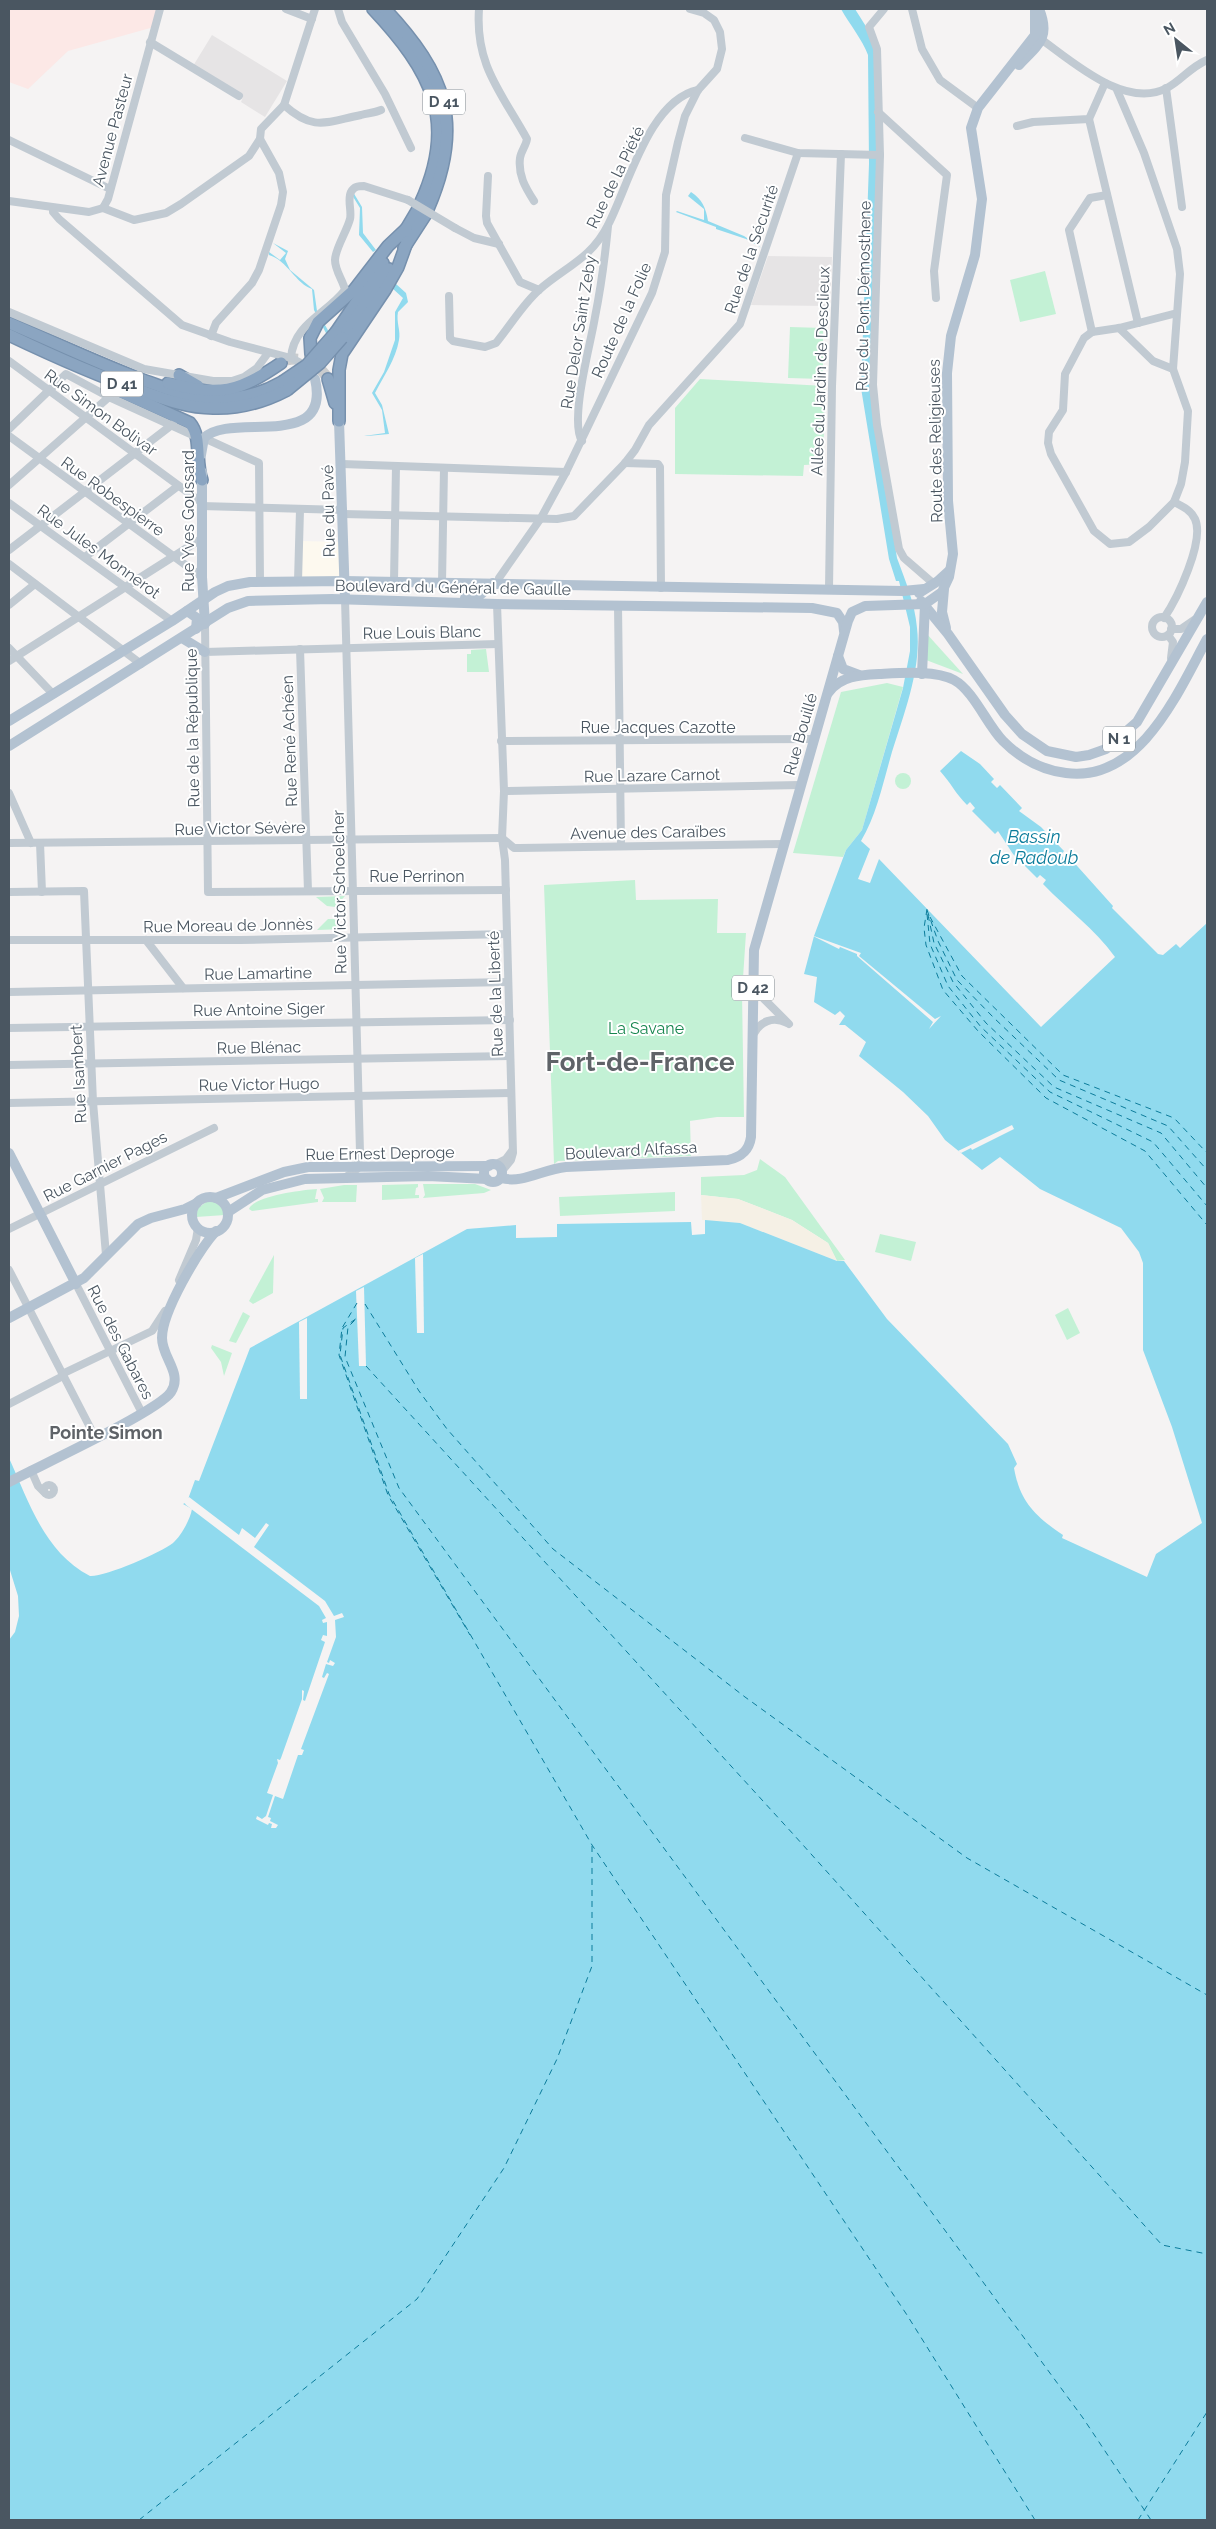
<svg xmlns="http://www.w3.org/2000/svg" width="1216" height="2529" viewBox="0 0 1216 2529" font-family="Raleway,sans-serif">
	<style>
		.commercial { fill: #fdf9ef }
		.education { fill: #e6e4e5 }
		.medical { fill: #fce8e6 }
		.green { fill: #c3f1d5 }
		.sand { fill: #f5f0e5 }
		.water { fill: #90daee }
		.pier { fill: #f5f3f3 }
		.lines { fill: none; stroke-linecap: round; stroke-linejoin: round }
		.ferry { stroke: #0c7c9b; stroke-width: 1; stroke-dasharray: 6 5; stroke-linecap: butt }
		.highway-tunnel { stroke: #caccce; stroke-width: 11; stroke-dasharray: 11 5.5; stroke-linecap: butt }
		.highway-casing { stroke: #7690ad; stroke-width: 14 }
		.minor { stroke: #c1cad2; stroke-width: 8 }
		.major { stroke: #b3c2d1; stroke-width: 10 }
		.highway { stroke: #8ba5c1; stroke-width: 11 }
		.highway-bridge-casing { stroke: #7690ad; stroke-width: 14; stroke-linecap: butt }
		.minor-bridge { stroke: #c1cad2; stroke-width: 8 }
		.highway-bridge { stroke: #8ba5c1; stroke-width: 11 }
		.labels { text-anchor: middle; stroke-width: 4; stroke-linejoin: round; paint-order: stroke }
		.shield { fill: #fff; stroke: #808990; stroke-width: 1 }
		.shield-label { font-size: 15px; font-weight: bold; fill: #4a5661 }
		.street-label { font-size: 16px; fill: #4a5661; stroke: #fff }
		.park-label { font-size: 16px; fill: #17864f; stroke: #fff }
		.water-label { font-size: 18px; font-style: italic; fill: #0c7c9b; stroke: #fff }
		.neighbourhood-label { font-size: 18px; font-weight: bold; fill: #5f6368; stroke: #fff }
		.town-label { font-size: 26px; font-weight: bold; fill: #5f6368; stroke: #fff }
	</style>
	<rect width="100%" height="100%" fill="#f5f3f3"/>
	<polygon class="commercial" points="302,541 340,542 339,579 300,580"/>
	<g class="education">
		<polygon points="212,35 287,81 265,117 241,102 243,97 193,66"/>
		<polygon points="768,256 832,257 830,306 751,305"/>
	</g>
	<polygon class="medical" points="9,9 159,9 154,27 68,51 28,89 9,82"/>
	<g class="green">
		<polygon points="1045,271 1056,314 1020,322 1010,280"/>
		<polygon points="790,327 823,328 823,379 788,378"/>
		<polygon points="700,379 825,386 823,464 804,465 803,476 675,474 675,408"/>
		<polygon points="926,633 963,674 926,660"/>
		<polygon points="486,649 489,672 467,672 467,654 471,654 471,650"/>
		<polygon points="887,683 903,687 862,830 846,850 843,857 793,853 841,692"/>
		<circle cx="903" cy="781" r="8"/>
		<polygon points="635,880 636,900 718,899 717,933 746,933 742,993 744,1117 717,1117 690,1121 691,1156 558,1161 554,1164 544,885"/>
		<polygon points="345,896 335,907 327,906 316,897"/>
		<polygon points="328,919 334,919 345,929 317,930"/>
		<polygon points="760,1159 785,1177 845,1260 837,1261 828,1243 792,1220 738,1199 701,1195 701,1177 744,1175 757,1170"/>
		<polygon points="418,1184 418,1187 416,1188 415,1195 419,1195 419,1198 382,1200 382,1185"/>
		<polygon points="423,1184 475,1184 491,1190 484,1193 423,1198 425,1195"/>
		<polygon points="344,1185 357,1185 356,1202 322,1202 324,1198 320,1189"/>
		<path d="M317,1189L315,1199H318V1202L252,1211L249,1209C254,1196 302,1190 317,1189Z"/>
		<polygon points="675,1192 675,1211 560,1216 559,1197"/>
		<polygon points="209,1200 221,1204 225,1215 196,1217 198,1208"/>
		<polygon points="880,1234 916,1242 911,1261 875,1252"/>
		<polygon points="274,1255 273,1293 253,1304 249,1301"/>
		<polygon points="1068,1308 1080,1333 1067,1340 1055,1315"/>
		<polygon points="243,1312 250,1316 236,1343 229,1341"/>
		<polygon points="212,1345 232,1353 224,1376 221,1362 211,1348"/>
	</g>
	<polygon class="sand" points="701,1195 738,1199 792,1220 828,1243 837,1261 740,1223 702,1220"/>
	<g class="water">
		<path d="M841,9H855L872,36L875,52L878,148L869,383L897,558C905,580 915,603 917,628C922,671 902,718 890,759C882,787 876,816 861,841L870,849L858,879L870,883L879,859L1041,1027L1115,957C1094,928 1068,910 1043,884L1046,880L1040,875L1037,878L1013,854L998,831L995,834L972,811L975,808L970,802L967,805C955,793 951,783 940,771L961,751L980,764L994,779L991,782L997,788L1000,785L1022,808L1019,811L1041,827L1064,851L1061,855L1067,861L1070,858L1113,906L1112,908L1158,954L1163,955L1176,944L1180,948L1207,923V2520H9V1640L15,1632L19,1616L18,1596L9,1567V1458C29,1502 44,1552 90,1576C105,1577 160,1553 173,1543C181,1536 190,1520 192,1509L183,1504L187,1502L195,1480L199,1481L250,1348L467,1229L516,1225V1238L557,1237V1224L691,1222L692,1235L705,1234V1220L740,1223L837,1261H844L887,1319L1008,1444L1017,1464L1014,1468C1020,1502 1035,1516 1063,1535L1062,1538L1147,1577L1156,1554L1202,1523L1172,1427L1143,1350V1263L1139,1252L1121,1228L1040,1189L1000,1157L982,1170L945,1140L928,1116L903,1092L859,1056L866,1042L845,1025H839L845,1016L840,1011L835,1015L814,1002L817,977L804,974L814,936L846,850L862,830L903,688L910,651V627L899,581H896L889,559L861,388L869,164L868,55C862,39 850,25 841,9Z"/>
		<polygon points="353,192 362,207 363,233 376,250 373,252 359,235 360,208 352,195"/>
		<path d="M691,192C702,199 706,208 708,221L744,236L762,248L746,239L716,229V227L676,212L677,211L704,220V209L688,196Z"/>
		<path d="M273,243L288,251L285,259L290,270L314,290L317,311L329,332L327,335L314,310L312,289C296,284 287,260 269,255V252L280,260L286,253Z"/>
		<path d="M396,284L406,293L408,302L398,312C396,322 401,331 399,340C396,359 383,377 375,393L382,405L389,434L367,436H364L385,433L382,410L372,393L384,372L395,340V312L403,298L392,288Z"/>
	</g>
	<g class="pier">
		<polygon points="811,935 861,953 859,956 935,1019 941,1016 929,1029 933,1022 857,956 857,954 840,947 839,949"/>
		<polygon points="1012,1125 1014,1129 972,1150 971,1148 961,1153 958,1151"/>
		<polygon points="423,1254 424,1333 417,1333 415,1258"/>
		<polygon points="364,1287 366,1366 359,1366 356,1291"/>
		<polygon points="307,1318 307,1399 300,1399 299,1322"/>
		<polygon points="189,1497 239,1535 242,1528 255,1538 266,1523 269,1525 254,1547 325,1601 334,1616 342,1613 344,1617 335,1620 336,1637 327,1662 329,1663 330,1660 335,1663 333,1666 326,1664 322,1677 324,1678 327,1673 329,1674 301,1749 304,1750 302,1755 298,1755 283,1799 275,1796 268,1817 271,1818 270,1821 278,1825 276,1828 271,1828 272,1824 269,1823 268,1825 256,1819 257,1816 262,1819 266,1816 273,1795 267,1793 278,1763 277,1759 280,1760 281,1758 302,1699 302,1690 304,1691 303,1700 305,1701 325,1642 321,1640 323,1635 327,1636 327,1622 323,1623 322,1620 326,1618 319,1606 186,1505 184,1502"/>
	</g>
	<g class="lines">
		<g class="ferry">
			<polyline points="927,909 924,928 926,945 943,990 978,1031 1046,1098 1145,1151 1207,1225"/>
			<polyline points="927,910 938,941 957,980 993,1017 1059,1080 1168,1126 1207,1170"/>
			<polyline points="927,914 930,944 948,986 981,1027 1050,1092 1153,1142 1207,1206"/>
			<polyline points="928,915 934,943 953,982 986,1023 1054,1087 1161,1133 1207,1188"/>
			<polyline points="930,917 962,976 1063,1075 1174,1118 1207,1153"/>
			<polyline points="357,1303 342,1328 339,1355 388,1495 470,1635"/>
			<polyline points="365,1304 419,1391 447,1429 553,1549 745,1697 967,1858 1207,1995"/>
			<polyline points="366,1366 794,1835 1162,2245 1207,2254"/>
			<polyline points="139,2520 417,2299 504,2168 557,2059 592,1966 592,1846"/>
			<polyline points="1035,2520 907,2315 592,1845 389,1494 340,1355 343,1328 357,1318 348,1327 345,1357 399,1488 1083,2418 1151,2520"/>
			<polyline points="1138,2520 1207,2412"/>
		</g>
		<path class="highway-tunnel" d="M287,360C304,356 320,365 328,379"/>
		<defs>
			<g id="highway">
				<path d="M373,9C431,71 459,121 420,204"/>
				<path d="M385,9C446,74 465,124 428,209"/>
				<polyline points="402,236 418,209"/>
				<polyline points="404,248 426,214"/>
				<path d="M9,323C54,342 97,363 143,380C166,388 188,398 212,399C236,400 261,394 282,382"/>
				<polyline points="336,332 383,263"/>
				<path d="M9,335C51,355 95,375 139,390C164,399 187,408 213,408C239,409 264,402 287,390"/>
				<polyline points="342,338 389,269"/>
				<polyline points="311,354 310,338 318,322 354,290 388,246 406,229"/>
				<polyline points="179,375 198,386"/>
				<polyline points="328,379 335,403"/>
				<path d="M168,383C219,397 239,392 281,363"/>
				<path d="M108,386L190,423C202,437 195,462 202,480"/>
				<polyline points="339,421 339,370 342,354 385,290 398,267 407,242"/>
			</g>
		</defs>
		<use href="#highway" class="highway-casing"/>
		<g class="minor">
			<polyline points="286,9 312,19"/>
			<polyline points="338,9 342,22 385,94 411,148"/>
			<path d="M479,9C475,65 501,92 527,139C526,146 521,151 520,158C518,175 525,187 534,201"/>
			<polyline points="884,9 869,27 877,49 880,155 873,385 877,425 899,549 904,558 934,584"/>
			<polyline points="912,9 922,49 940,80 978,108"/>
			<path d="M1038,37C1071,60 1124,110 1167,88C1182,80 1189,68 1207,60"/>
			<polyline points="150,42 239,96"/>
			<polyline points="1166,88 1182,207"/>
			<polyline points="1117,90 1144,153 1177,249 1180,274 1173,369 1188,411 1185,462 1181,484 1174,502 1149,527 1129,542 1110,544 1094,531 1051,454 1048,443 1049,432 1063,410 1065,374 1084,338 1092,332 1119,328 1177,313"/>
			<path d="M284,105C314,132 326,122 361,115C368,113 374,113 381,110"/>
			<polyline points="878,112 947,175 934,271 936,298"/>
			<polyline points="1089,119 1138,323"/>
			<polyline points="1017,126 1033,122 1089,119 1105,83"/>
			<polyline points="745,138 798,153 880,155"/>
			<polyline points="9,140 110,189"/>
			<polyline points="488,176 486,216 487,223 520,282 539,290"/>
			<polyline points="9,201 89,212 103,208 108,199 160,9"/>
			<polyline points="53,208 53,212 59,219 182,325 230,342 291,358 301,363"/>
			<polyline points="103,208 134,220 166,213 181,204 249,156 260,139 261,129 284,105 315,9"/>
			<polyline points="455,228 474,238 499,244"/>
			<path d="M449,296L450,338L453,341L485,347L496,343C510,326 523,304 539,290C565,267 591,259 608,225C628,187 649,100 698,90"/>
			<polyline points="9,312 144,369 213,381 232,381 244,377 257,368 268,353"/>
			<polyline points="1119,328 1153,361 1173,369"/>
			<polyline points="1092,332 1069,230 1090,198 1107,195"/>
			<polyline points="211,336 216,323 252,283 259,270 281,205 283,192 279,173 260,139"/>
			<path d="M291,358C293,324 327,314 345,290C343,280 335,271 335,260C335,249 347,231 350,219C352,211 347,199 351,192C354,186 359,186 364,186L408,200"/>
			<polyline points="9,361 201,502"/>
			<polyline points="9,429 66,374 109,397 197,437"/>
			<polyline points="9,436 202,577"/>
			<polyline points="204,438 259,463 260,581"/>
			<path d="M582,441C569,420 591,343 595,317C601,287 605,257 608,226"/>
			<polyline points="625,463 658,464 660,467 661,588"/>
			<polyline points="342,464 566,472"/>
			<polyline points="9,485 109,397"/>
			<polyline points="9,503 172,621"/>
			<polyline points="201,506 343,510"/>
			<polyline points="343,514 557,519 574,516 625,463 635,450 649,425 740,324 798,153"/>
			<polyline points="9,550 173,424"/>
			<polyline points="85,557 178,486"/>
			<polyline points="9,564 141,664"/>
			<polyline points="298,581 300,510"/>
			<polyline points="394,582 396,466"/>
			<polyline points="442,583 444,468"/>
			<polyline points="498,585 499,578 541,518 566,472 652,293 665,252 666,195 678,142 685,116 698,90 717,69 722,49 720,32 714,20 704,13 690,9"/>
			<polyline points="829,589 832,386 841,154"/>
			<polyline points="345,599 360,1152 357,1169 346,1177"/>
			<polyline points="497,604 504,791 502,838 505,860 513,1153 511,1160 502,1171"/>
			<polyline points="9,605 35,584"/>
			<polyline points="618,605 621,846"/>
			<circle cx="1162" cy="627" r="10"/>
			<path d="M1164,618C1177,599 1205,541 1195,519C1191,510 1182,506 1174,502"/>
			<polyline points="205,624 208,892 506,890"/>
			<polyline points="1171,629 1181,629 1194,620"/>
			<polyline points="1168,635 1173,642 1171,658"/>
			<polyline points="9,648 53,694"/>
			<polyline points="300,649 308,891"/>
			<polyline points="205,652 498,644"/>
			<polyline points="9,661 201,539"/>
			<polyline points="501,741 814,739"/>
			<polyline points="504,791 800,785"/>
			<polyline points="9,793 31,843"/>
			<polyline points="502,838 514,848 519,848 784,844"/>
			<polyline points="9,843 502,838"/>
			<polyline points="40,843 42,892"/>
			<polyline points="9,892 84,891 93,1102 106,1255"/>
			<polyline points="9,940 240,940 507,934"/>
			<polyline points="146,940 183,988"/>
			<polyline points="753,988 789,1024"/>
			<polyline points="9,992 508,982"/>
			<polyline points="9,1028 510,1020"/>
			<path d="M753,1035C760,1021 773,1016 787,1023"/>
			<polyline points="9,1065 510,1056"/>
			<polyline points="9,1103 511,1093"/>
			<polyline points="494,1165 506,1159 512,1151"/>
			<polyline points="9,1229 214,1128"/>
			<polyline points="9,1270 95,1437"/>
			<polyline points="179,1280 196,1240 198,1228"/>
			<polyline points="76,1284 142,1413"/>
			<polyline points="62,1374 152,1331 165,1311"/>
			<polyline points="9,1404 63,1376"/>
			<polyline points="31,1470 38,1486 45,1493"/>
			<circle cx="49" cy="1490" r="5"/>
		</g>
		<g class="major">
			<path d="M1019,65C1038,45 1051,38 1039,9"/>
			<polyline points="339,421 345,599"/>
			<path d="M201,455L204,438C230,411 332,453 315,379"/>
			<polyline points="202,472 202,577 205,624"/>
			<polyline points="944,589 942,612 946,628"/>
			<polyline points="919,593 938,581 949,571"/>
			<polyline points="465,598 480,595 493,583"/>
			<polyline points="921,601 948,634 1005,715 1022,734 1047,751 1076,757 1089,755 1106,749 1137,722 1207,602"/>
			<polyline points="187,611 197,618 196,629"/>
			<polyline points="182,638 205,652"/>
			<polyline points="838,656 843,669 859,675"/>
			<polyline points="922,674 925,604"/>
			<path d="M828,693C840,676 860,675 879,674C899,673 936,670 954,680C974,691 987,725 1003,741C1021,759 1041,770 1066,773C1140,783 1178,692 1207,639"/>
			<polyline points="9,721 172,621 215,592 228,586 250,582 344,581 903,591 924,589"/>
			<polyline points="9,746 228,608 248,601 332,599 497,604 812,608 837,613 843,622 844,631"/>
			<polyline points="9,1153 76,1284"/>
			<circle cx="493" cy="1173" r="9"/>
			<path d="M501,1178C523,1184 543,1169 566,1167L728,1160C741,1157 749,1151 751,1137L754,950L848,621L852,612L865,606L925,604L942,592L949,577L953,554L948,501L947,373L951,336L975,255L982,199L971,128L978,108L1035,35V9"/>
			<circle cx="210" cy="1215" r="18"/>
			<polyline points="216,1198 284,1172 308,1167 489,1166"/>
			<polyline points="228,1212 262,1190 305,1179 428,1176 487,1179"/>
			<polyline points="9,1318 84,1278 138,1224 151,1218 185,1209 197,1203"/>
			<path d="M9,1482C37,1467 159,1411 171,1392C183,1373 162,1358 162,1338C162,1312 198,1251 216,1231"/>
		</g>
		<use href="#highway" class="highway"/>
		<defs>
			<g id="highway-bridge">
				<polyline points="282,382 307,365 336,332"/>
				<polyline points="287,390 320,363 342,338"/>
			</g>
		</defs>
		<use href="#highway-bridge" class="highway-bridge-casing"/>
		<polyline class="minor-bridge" points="408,200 455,228"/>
		<use href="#highway-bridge" class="highway-bridge"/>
	</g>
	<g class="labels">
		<g class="shield">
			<rect x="423" y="89.5" width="42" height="25" rx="4"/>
			<rect x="101" y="371.5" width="42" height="25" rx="4"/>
			<rect x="1103" y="726.5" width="32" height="25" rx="4"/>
			<rect x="732" y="975.5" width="42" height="25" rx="4"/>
		</g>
		<g class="shield-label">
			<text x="444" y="107">D 41</text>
			<text x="122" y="389">D 41</text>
			<text x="1119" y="744">N 1</text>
			<text x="753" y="993">D 42</text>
		</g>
		<g class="street-label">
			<text transform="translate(112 130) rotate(-75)" y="6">Avenue Pasteur</text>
			<text transform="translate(615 177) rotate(-64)" y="6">Rue de la Piété</text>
			<text transform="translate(751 249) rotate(-71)" y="6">Rue de la Sécurité</text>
			<text transform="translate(863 296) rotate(-89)" y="6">Rue du Pont Démosthene</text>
			<text transform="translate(621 320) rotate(-66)" y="6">Route de la Folie</text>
			<text transform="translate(578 332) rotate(-81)" y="6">Rue Delor Saint Zeby</text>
			<text transform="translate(820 371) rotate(-88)" y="6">Allée du Jardin de Desclieux</text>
			<text transform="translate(101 412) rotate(36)" y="6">Rue Simon Bolivar</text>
			<text transform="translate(935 441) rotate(-91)" y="6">Route des Religieuses</text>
			<text transform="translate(113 496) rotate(36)" y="6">Rue Robespierre</text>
			<text transform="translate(328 511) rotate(-91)" y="6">Rue du Pavé</text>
			<text transform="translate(188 521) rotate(-90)" y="6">Rue Yves Goussard</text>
			<text transform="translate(99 551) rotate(36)" y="6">Rue Jules Monnerot</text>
			<text transform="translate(453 587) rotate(1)" y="6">Boulevard du Général de Gaulle</text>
			<text transform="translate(422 632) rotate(-1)" y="6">Rue Louis Blanc</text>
			<text x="658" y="733">Rue Jacques Cazotte</text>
			<text transform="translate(192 728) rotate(-91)" y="6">Rue de la République</text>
			<text transform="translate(800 734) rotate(-74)" y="6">Rue Bouillé</text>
			<text transform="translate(289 741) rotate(-92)" y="6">Rue René Achéen</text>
			<text transform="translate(652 775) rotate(-1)" y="6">Rue Lazare Carnot</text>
			<text transform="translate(240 828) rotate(-1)" y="6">Rue Victor Sévère</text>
			<text transform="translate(648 832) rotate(-1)" y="6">Avenue des Caraïbes</text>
			<text x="417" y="882">Rue Perrinon</text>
			<text transform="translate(339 892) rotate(-91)" y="6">Rue Victor Schoelcher</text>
			<text transform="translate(228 925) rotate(-1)" y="6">Rue Moreau de Jonnès</text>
			<text transform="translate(258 973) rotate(-1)" y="6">Rue Lamartine</text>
			<text transform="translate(495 994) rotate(-92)" y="6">Rue de la Liberté</text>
			<text transform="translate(259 1009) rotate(-1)" y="6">Rue Antoine Siger</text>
			<text transform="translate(259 1047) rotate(-1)" y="6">Rue Blénac</text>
			<text transform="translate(78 1074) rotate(-93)" y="6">Rue Isambert</text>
			<text transform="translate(259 1084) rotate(-1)" y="6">Rue Victor Hugo</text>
			<text transform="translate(631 1150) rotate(-3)" y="6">Boulevard Alfassa</text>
			<text transform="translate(380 1153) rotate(-1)" y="6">Rue Ernest Deproge</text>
			<text transform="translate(105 1166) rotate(-27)" y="6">Rue Garnier Pages</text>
			<text transform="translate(121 1342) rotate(63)" y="6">Rue des Gabares</text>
		</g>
		<g class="park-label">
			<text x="646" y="1034">La Savane</text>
		</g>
		<g class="water-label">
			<text x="1034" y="843">Bassin<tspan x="1034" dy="21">de Radoub</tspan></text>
		</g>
		<g class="neighbourhood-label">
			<text x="106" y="1439">Pointe Simon</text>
		</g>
		<g class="town-label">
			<text x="640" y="1071">Fort-de-France</text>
		</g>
	</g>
	<rect width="1216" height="2529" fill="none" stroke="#4a5661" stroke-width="20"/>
	<g transform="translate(1176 40) rotate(330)" stroke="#ffffff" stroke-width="4" paint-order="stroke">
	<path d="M0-4L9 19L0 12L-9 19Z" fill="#4a5661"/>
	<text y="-8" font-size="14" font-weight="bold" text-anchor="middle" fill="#4a5661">N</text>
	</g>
</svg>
